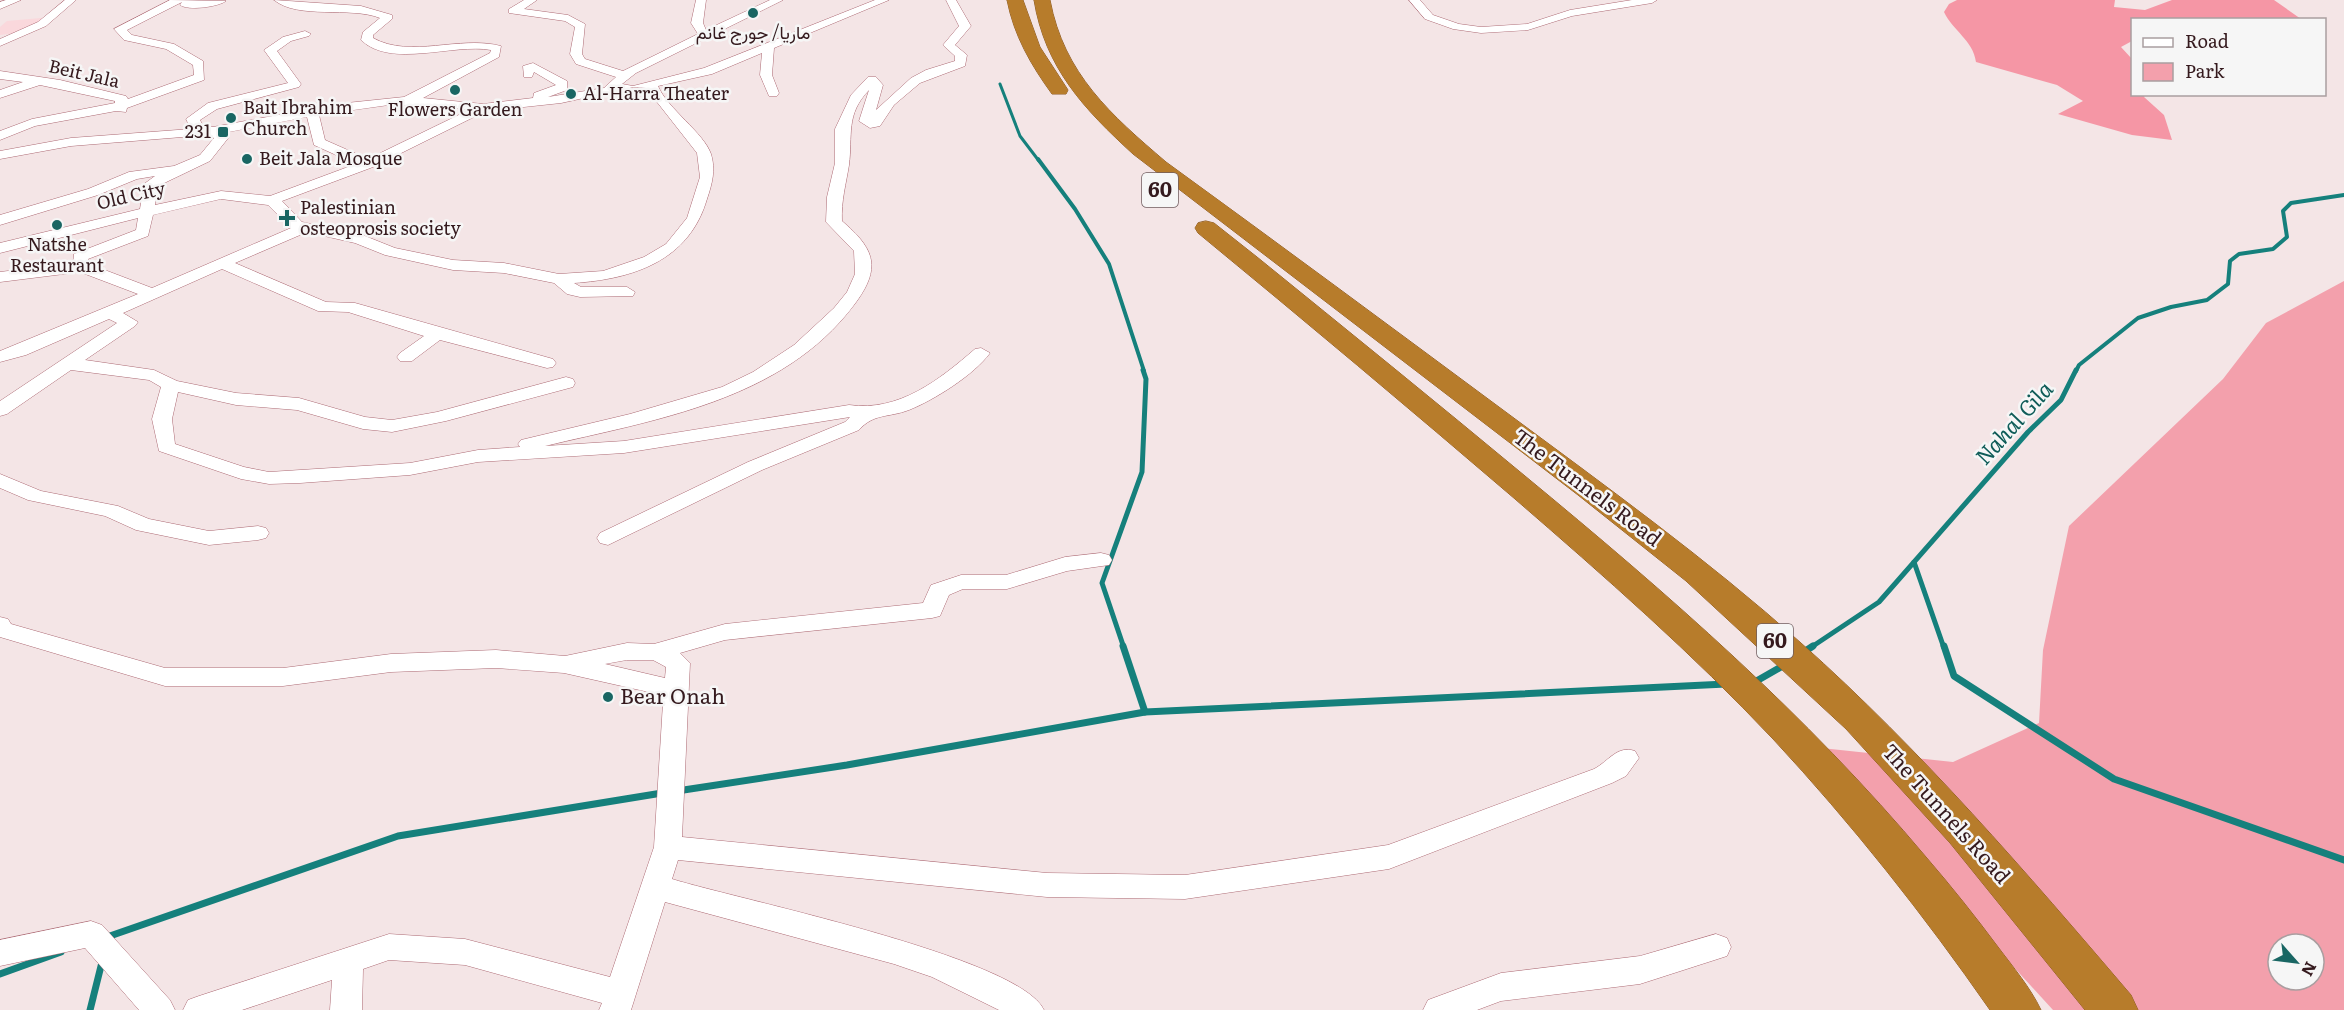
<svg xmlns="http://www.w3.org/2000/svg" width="2344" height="1010" viewBox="0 0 2344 1010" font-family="Literata,Vazirmatn,serif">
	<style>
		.built { fill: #fad8dc }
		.green { fill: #f3a0ac; fill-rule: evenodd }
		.forest { fill: #f596a5 }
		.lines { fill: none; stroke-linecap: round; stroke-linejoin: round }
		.stream-far3 { stroke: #15807c; stroke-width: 3 }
		.stream-far2 { stroke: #15807c; stroke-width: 4 }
		.stream-far1 { stroke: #15807c; stroke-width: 5 }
		.stream { stroke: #15807c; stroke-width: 7 }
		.minor-casing { stroke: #ad6a74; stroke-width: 1 }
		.highway-casing { stroke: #8a5a26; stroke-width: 1 }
		.minor { fill: #fff; fill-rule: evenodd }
		.highway { fill: #b77c2b; fill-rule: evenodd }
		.poi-dot { fill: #196663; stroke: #f6f6f6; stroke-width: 2 }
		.labels { text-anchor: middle; stroke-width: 5; stroke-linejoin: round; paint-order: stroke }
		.far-poi-label { font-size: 18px; fill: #351a1e; stroke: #f6f6f6; text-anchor: start }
		.far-street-label { font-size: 18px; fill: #351a1e; stroke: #f6f6f6 }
		.shield { fill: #f6f6f6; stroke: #6f5c5f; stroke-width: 1.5 }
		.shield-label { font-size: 20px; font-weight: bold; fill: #351a1e }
		.street-label { font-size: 21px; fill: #351a1e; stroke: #f6f6f6 }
		.poi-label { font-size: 21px; fill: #351a1e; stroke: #f6f6f6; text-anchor: start }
		.water-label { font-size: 22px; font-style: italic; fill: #0f5c58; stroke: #f6f6f6 }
	</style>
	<rect width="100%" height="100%" fill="#f4e5e6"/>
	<polygon class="built" points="52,17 25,32 0,35 0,27 7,21"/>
	<path class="green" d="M2344,281V1010H2053L1812,747L1953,762L2039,723L2043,650L2069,526L2223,379L2266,323ZM2278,944H2314V980H2278Z"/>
	<path class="forest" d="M1957,0H2115L2114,7L2145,10L2172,0H2274L2301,19L2132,20V41L2121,47L2132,59V94L2145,95L2144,97L2164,115L2172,140L2132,135L2058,114L2083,101L2057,85L1976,62C1973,40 1953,31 1944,12L1949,4Z"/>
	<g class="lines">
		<polyline class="stream-far3" points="1000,84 1020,136 1039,161"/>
		<g class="stream-far2">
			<polyline points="1038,159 1075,209 1109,264 1144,371"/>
			<polyline points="2076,371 2079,365 2138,318 2171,307 2207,300 2228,284 2230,261 2239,254 2273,249 2287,237 2283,211 2291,203 2344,195"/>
		</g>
		<g class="stream-far1">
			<polyline points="1914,562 1944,648"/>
			<polyline points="1124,648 1102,583 1142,472 1146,379 1143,370"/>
			<polyline points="1810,648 1879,602 2028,432 2061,400 2076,370"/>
		</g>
		<g class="stream">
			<polyline points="1123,646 1145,712"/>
			<polyline points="1944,646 1954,676 2114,779 2344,860"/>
			<polyline points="1804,652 1813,646"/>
			<polyline points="1753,683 1786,664"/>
			<polyline points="677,791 847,765 1145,712 1726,684"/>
			<polyline points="107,937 398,836 662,793"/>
			<polyline points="0,974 61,952"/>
			<polyline points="90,1010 102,962"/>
		</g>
		<defs>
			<g id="minor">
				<polygon points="6,0 21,0 0,9 0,2"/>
				<polygon points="65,0 76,0 46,26 0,46 0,39 38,22"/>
				<path d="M170,0L226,1C218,7 188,11 180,5L182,2L127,30L132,35L174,44L203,61L204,80L127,108L126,112L116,111L35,126L0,140V131L32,119L115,103V101L40,85L0,98V90L23,82L0,79V71L60,80L126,96L128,99L194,75L193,65L166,49L124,40L114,29Z"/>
				<path d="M274,0L361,6L392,15V19L373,35V38C411,59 459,35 501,46L499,57L423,98L483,104L533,98L534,93L556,85L534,72L532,77H524L523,66L533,63L567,81V90L548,97L604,88L616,77L576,64L570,54L575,27L565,21L509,13V9L524,0H537L524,9L568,15L585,24L582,54L585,59L623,71L698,34L691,23L696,0H706L703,23L706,30L770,0H783L636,73L622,84L633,86L704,68L875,0H889L774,48L772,75L779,93L777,96H769L760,75L762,53L712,74L658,86C667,108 704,133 711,154C716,170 712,184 707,199C689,261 633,279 574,283L581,287H627L635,292L633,296L580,297L567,294L554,283L504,273L453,270L385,255L355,243L307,232L235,263L326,302L355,303L553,359L556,363L553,367L547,368L440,340L412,361H400L397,357L400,353L424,336L348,312L318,311L222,269L123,313L138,322L135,326L85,360L154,370L177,381L236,393L299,398L365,417L392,420L437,412L566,377L573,379L575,383L573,387L446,421L392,432L363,429L297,410L236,405L178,392L172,419L175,444L244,467L269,472L410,463L478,450L520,447L518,444L521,440L630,414L722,387L753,372L794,345L834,308L847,292L855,274L854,251L826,222L827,197L835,163V129L851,95L868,77H876L883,85L876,110L911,78L926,70L955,61V56L943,45L959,26L946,0H956L971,26L955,45L967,55L965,66L920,83L894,105L880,126L870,128L859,121L869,90C845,115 853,135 849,165C846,184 841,201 842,221C875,249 882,268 854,305C782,401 654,420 545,446L624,441L849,405C899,412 939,380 975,349L981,348L990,353C974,375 934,400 909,410C888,418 874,413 859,430L762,470L608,545L600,543L597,538L600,533L748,462L845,422L850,417L624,453L478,462L410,475L300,483L269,484L241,479L159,451L152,419L161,387L149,380L71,370L7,414L0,416V401L117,323L109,319L26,355L0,362V351L138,294L80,272L0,282V272L73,263L74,254L136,230L138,218L0,253V243L140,209L144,184L155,176L137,179L98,195L0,225V215L88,189L129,172L174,166L200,155L214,138L207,135L71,146L0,159V151L71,138L191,129L186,119L208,103L288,83L264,50L283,37L305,31L311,34L309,36L291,41L277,51L301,84L299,87L217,109L200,120L202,124L213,127L337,104L404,97L490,53L491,50C453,43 391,69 361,40L363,32L380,18C350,6 298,20 274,0ZM634,87L646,88L697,153L700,177L687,218L666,244L644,257L603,271L559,274L504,263L453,260L395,248L365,236L302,222L282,201L373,167L486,111L561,103ZM389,105L441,106L469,110L368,159L325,140L319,115ZM307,117L314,145L356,164L270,196L221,191L155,205L158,186L210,161L229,137L224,133ZM221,199L268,205L291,228L152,288L89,264L88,259L148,236L153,215Z"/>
				<polygon points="1409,0 1420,0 1433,15 1459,24 1481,27 1527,24 1570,10 1632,0 1657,0 1652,3 1572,16 1528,30 1481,33 1453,29 1425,19"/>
				<polygon points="0,474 41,491 118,506 149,519 209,531 258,526 266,528 269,533 266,538 258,540 209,545 136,530 105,516 28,500 0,488"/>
				<path d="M1101,553L1109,555L1112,560L1109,565L1067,571L1007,589H963L949,595L940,616L932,618L725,640L680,653L690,663L682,837L1047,873L1185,875L1388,845L1594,769C1609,761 1617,745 1635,751L1639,758L1626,776L1612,783L1389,869L1185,899L1047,897L678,860L672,879C736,899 1020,957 1044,1010H999L932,977L894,964L665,902L631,1010H599L602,1003L465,965L389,960L363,969L362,1010H330L332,980L242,1010H183L188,1000L199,996L389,934L465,939L610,977L654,847L663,703L653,693L564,673L496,668L391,672L283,686H165L0,637V617L8,619L11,624L165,668H283L391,654L496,650L565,656L627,643L654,644L725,624L923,603L931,585L961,575H1006L1065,557ZM627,660H653L666,667L665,678L605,664Z"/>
				<polygon points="91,921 102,925 170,1000 175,1010 139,1010 85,948 0,966 0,940"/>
				<polygon points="1716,934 1727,938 1731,947 1727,956 1640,984 1501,1001 1477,1010 1423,1010 1428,1000 1501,973 1640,956"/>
			</g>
			<g id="highway">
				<path d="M1007,0H1023L1040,47L1068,90L1066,94H1052C1031,65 1014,36 1007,0Z"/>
				<path d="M1034,0H1050C1064,74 1111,115 1166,162C1279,244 1391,327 1503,410C1604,485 1707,559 1801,643C1922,751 2026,872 2131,995L2138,1010H2085L1950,843L1846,729L1686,581L1578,495L1133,154C1084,109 1045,68 1034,0Z"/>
				<path d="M1206,221L1214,223L1257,257C1347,330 1436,402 1525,476C1668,594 1806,714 1926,857C1951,886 1975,916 1998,947C2013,967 2030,987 2041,1010H1990C1924,915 1852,824 1773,739C1693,654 1604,576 1515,499C1410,409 1305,321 1198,233L1195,228L1198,223Z"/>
			</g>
		</defs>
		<use href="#minor" class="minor-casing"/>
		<use href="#highway" class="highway-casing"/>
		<use href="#minor" class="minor"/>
		<use href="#highway" class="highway"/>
	</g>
	<g class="poi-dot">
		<circle cx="753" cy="13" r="6"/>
		<circle cx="455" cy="90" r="6"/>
		<circle cx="571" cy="94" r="6"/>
		<circle cx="231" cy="118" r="6"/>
		<rect x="217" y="126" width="12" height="12" rx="3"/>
		<circle cx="247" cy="159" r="6"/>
		<path d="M284 209h6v6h6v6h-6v6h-6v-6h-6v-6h6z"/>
		<circle cx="57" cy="225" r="6"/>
		<circle cx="608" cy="697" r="6"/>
	</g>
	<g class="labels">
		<g class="far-poi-label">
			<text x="753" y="39" text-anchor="middle">ماريا/ جورج غانم</text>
			<text x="583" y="100">Al-Harra Theater</text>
			<text x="243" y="114">Bait Ibrahim<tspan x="243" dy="21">Church</tspan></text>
			<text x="455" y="116" text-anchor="middle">Flowers Garden</text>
			<text x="211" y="138" text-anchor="end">231</text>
			<text x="259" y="165">Beit Jala Mosque</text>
			<text x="300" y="214">Palestinian<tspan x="300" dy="21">osteoprosis society</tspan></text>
			<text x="57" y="251" text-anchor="middle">Natshe<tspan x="57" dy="21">Restaurant</tspan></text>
		</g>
		<g class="far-street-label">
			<text transform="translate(84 74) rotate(13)" y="6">Beit Jala</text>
			<text transform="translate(131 196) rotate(-13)" y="6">Old City</text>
		</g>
		<g class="shield">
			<rect x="1142" y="173" width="36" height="34" rx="4.5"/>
			<rect x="1757" y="624" width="36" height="34" rx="4.5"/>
		</g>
		<g class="shield-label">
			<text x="1160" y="197">60</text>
			<text x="1775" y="648">60</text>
		</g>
		<g class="street-label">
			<text transform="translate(1587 488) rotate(37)" y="7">The Tunnels Road</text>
			<text transform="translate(1946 814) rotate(48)" y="7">The Tunnels Road</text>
		</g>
		<g class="poi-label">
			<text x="620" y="704">Bear Onah</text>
		</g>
		<g class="water-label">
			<text transform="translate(2014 423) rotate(-48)" y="8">Nahal Gila</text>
		</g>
	</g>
	<rect x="2131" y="18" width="195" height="78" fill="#f6f6f6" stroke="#a99ea0" stroke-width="1.5"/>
	<rect x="2143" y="38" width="30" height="9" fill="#ffffff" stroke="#a99ea0" stroke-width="1.5"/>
	<text x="2185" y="48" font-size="18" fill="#351a1e">Road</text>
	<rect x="2143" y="63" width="30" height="18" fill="#f3a0ac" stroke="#a99ea0" stroke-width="1.5"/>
	<text x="2185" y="78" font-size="18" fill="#351a1e">Park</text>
	<g transform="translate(2296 962) rotate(118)"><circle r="28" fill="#f6f6f6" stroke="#a99ea0" stroke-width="1.5"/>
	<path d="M0-4.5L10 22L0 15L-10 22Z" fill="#196663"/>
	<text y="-9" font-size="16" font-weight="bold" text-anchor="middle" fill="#351a1e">N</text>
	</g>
</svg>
